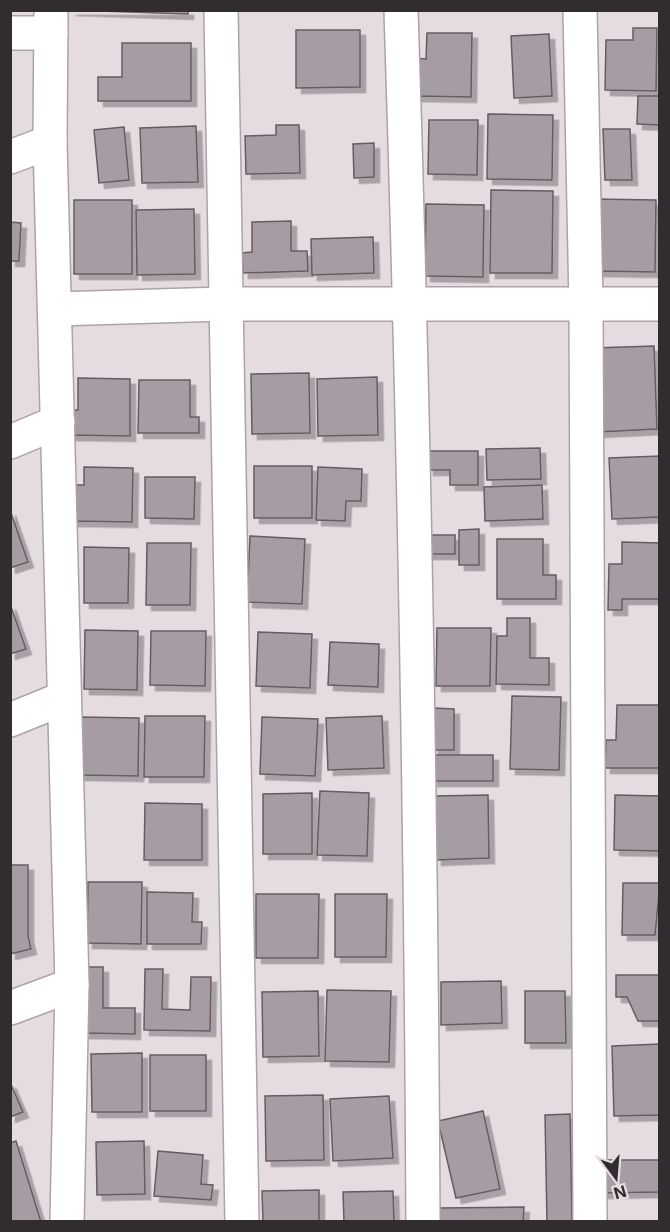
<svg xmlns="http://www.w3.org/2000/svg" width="670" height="1232" viewBox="0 0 670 1232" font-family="Inter,sans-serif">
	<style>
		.building { fill: #a59da3; stroke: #655d63; stroke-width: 1.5; filter: url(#shadow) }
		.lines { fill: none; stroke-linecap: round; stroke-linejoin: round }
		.minor-casing { stroke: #aca3a9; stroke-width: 36 }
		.minor { stroke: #fff; stroke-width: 33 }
	</style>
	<defs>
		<filter id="shadow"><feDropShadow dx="5.5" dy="5.5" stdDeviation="0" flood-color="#0004"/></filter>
	</defs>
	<rect width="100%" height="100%" fill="#e5dce2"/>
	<g class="building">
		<polygon points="70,10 188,10 188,14"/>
		<polygon points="633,28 657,28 656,91 605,90 606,40 633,40"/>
		<polygon points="296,30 360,30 360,87 296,88"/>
		<polygon points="427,33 472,33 471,97 414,96 415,58 426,59"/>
		<polygon points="549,34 552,96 514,98 511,36"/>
		<polygon points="122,43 191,43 191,101 98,101 98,77 122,77"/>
		<polygon points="638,96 660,96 660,125 637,124"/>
		<polygon points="488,114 553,115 552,180 487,179"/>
		<polygon points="429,120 478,120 477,175 428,174"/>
		<polygon points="276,125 299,125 300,173 246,174 245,136 276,135"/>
		<polygon points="196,126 198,182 142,183 140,128"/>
		<polygon points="124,127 129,180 99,183 94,130"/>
		<polygon points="603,129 630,129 632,180 605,180"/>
		<polygon points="374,143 374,177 354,178 353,144"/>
		<polygon points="491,190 553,191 552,273 490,273"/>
		<polygon points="594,199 656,200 655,272 593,271"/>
		<rect x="74" y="200" width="58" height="74"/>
		<polygon points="426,204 484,205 483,277 425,276"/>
		<polygon points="194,209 195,274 137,275 136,210"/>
		<polygon points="291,221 291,251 307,251 308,271 243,273 242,253 252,252 252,222"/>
		<polygon points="10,222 21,223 19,261 10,261"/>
		<polygon points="373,237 374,273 312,275 311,239"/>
		<polygon points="654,346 657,429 598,432 594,348"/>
		<polygon points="309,373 310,433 252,434 251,374"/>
		<polygon points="377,377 378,435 318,436 317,379"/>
		<polygon points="78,378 130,379 130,436 66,435 67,410 78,410"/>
		<polygon points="139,380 190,380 190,417 199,417 199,433 138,433"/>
		<polygon points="540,448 541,479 487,480 486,449"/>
		<polygon points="428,451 478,451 478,485 450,485 450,470 428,470"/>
		<polygon points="660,456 660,517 612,519 609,458"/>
		<rect x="254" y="466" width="58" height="52"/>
		<polygon points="84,467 133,468 132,522 71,521 71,485 84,485"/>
		<polygon points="318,467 362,469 361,501 346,501 345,521 316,520"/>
		<polygon points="145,477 195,477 194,519 145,518"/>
		<polygon points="542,485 543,519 485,521 484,487"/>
		<polygon points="10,510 28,562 10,568"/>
		<polygon points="479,529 479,565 459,565 459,530"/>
		<polygon points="425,535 455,535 455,554 424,554"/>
		<polygon points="250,536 305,539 302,604 247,602"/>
		<polygon points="497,539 543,539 543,575 556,575 556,599 497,599"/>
		<polygon points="622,542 660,543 660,599 622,599 622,610 608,610 609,564 622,564"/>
		<polygon points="147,543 191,543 190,605 146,605"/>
		<polygon points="84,547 129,548 128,603 84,603"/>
		<polygon points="10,604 26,649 10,654"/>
		<polygon points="507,618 530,618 530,658 549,658 549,685 496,684 497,636 507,636"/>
		<polygon points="437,628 491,628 490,686 436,686"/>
		<polygon points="85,630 138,631 137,690 84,689"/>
		<polygon points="151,631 206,631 205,686 150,685"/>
		<polygon points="258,632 312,634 310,688 256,686"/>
		<polygon points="330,642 379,644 378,687 328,685"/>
		<polygon points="512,696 561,697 559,770 510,769"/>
		<polygon points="617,705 660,705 660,768 605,768 606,740 616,740"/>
		<polygon points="433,708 454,709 454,750 433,750"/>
		<polygon points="145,716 205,716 204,777 144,777"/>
		<polygon points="382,716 384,768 328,770 326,718"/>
		<polygon points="80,717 139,718 138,776 79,775"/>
		<polygon points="262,717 318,719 315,776 260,774"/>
		<rect x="432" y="755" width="61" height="26"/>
		<polygon points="320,791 369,793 367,856 317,855"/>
		<polygon points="312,793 312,854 263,854 263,794"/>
		<polygon points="488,795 489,858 436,860 435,796"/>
		<polygon points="615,795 660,796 660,851 614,850"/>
		<polygon points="145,803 202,804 202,860 144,860"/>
		<polygon points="10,865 28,865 28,936 31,949 10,954"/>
		<polygon points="88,882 142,882 141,944 87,943"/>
		<polygon points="623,883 660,883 655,935 622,935"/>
		<polygon points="147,892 193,893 192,922 202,922 201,944 147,944"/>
		<polygon points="256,894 319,894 318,958 256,958"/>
		<polygon points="335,894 387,894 386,957 335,957"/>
		<polygon points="85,967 103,967 103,1008 135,1008 135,1034 84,1033"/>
		<polygon points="145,969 163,969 162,1009 190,1010 191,977 211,977 210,1031 144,1030"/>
		<polygon points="616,975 660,975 660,1021 638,1021 627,997 616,997"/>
		<polygon points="501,981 502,1023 441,1025 441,982"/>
		<polygon points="327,990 391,991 389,1062 325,1061"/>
		<polygon points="318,991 319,1056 263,1057 262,992"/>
		<polygon points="525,991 565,991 566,1043 525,1043"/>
		<polygon points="660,1044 660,1115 614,1116 612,1046"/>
		<polygon points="142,1053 142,1112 92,1112 91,1054"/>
		<rect x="150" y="1055" width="56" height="56"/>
		<polygon points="10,1082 23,1112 10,1117"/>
		<polygon points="323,1095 324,1160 266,1161 265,1096"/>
		<polygon points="389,1096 393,1158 333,1161 330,1099"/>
		<polygon points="483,1111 500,1189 456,1198 438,1121"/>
		<polygon points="570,1114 572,1222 547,1222 545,1115"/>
		<polygon points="16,1141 41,1222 10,1222 10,1143"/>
		<polygon points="144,1141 145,1194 97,1195 96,1142"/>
		<polygon points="158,1151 203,1155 201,1184 213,1185 211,1200 154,1196"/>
		<polygon points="602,1160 660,1160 660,1192 602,1193"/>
		<polygon points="319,1190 319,1222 263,1222 262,1191"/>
		<polygon points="393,1191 394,1222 344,1222 343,1192"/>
		<polygon points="524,1207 523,1222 439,1222 439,1208"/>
	</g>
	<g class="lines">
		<defs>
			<g id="minor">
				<polyline points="51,10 50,142 72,985 67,1222"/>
				<polyline points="221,10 242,1222"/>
				<path d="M401,10C414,414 421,818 423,1222"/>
				<polyline points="580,10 586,305 590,1222"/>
				<polyline points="10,33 51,33"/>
				<polyline points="10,157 50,142"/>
				<polyline points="55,309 224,304 660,304"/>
				<polyline points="10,442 58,422"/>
				<polyline points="10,720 64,698"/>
				<polyline points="10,1008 72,985"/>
			</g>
		</defs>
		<use href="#minor" class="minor-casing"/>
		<use href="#minor" class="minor"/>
	</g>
	<rect width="670" height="1232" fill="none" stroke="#302c2f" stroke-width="24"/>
	<g transform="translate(616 1178) rotate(164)" stroke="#e5dce2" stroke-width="4.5" paint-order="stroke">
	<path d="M0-4.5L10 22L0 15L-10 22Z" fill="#302c2f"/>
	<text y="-9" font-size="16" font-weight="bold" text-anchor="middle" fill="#302c2f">N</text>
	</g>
</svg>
